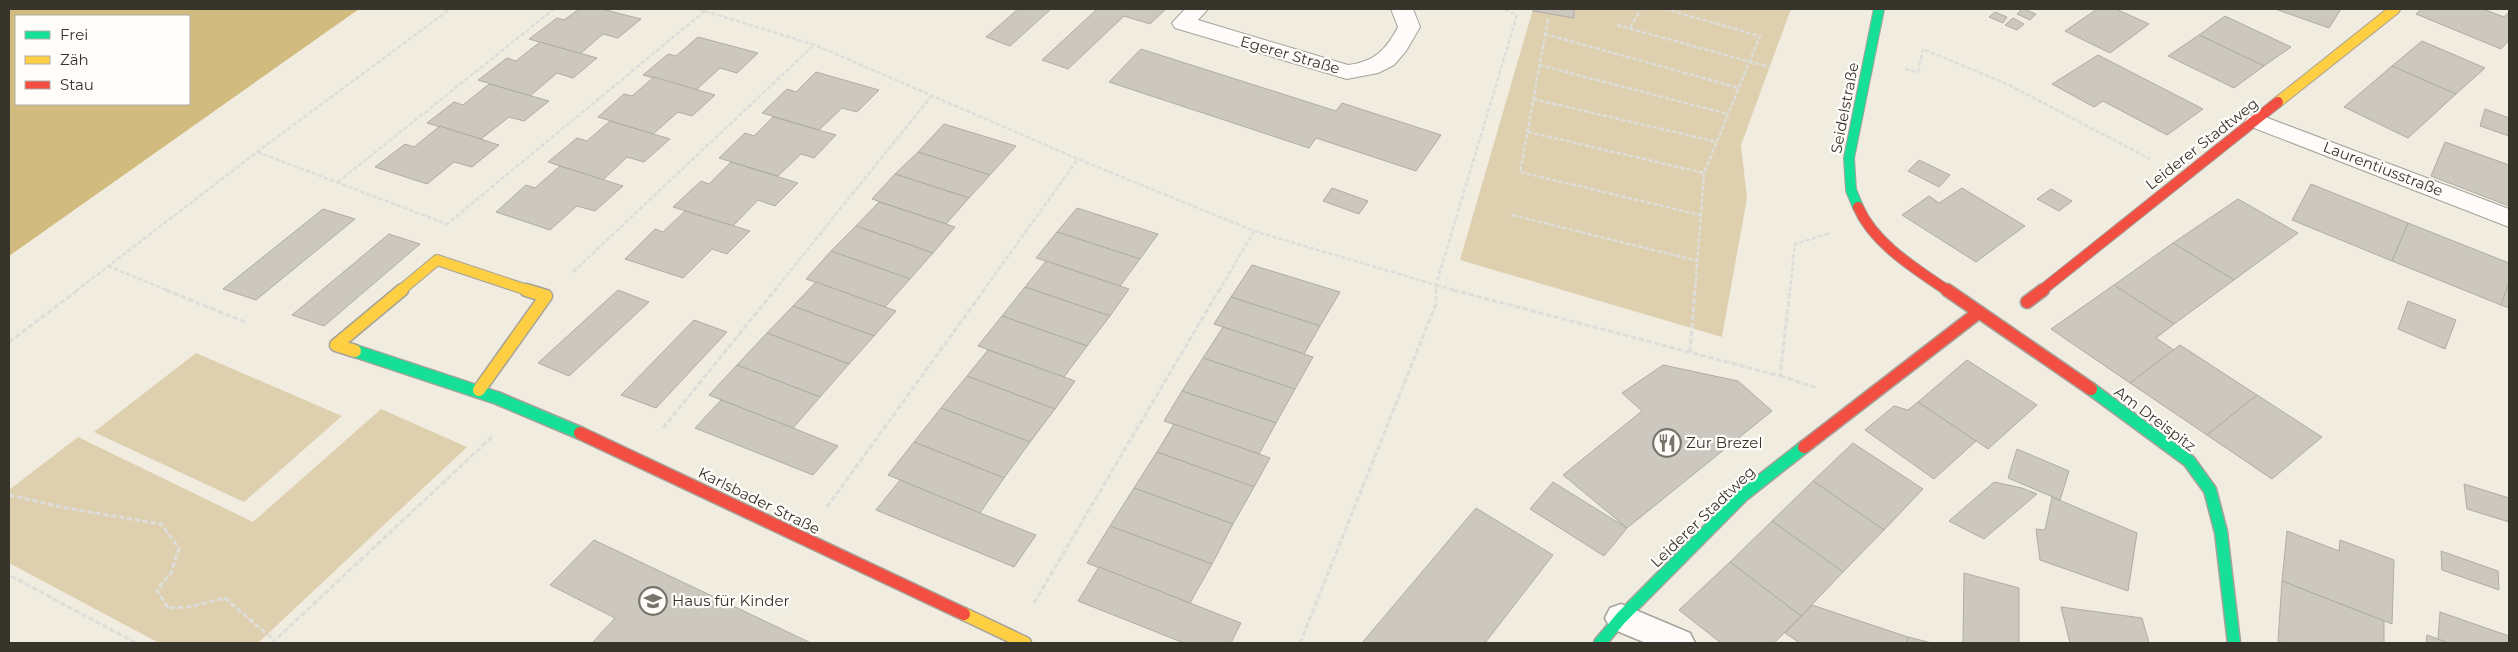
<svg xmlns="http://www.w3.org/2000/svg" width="2518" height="652" viewBox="0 0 2518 652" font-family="Montserrat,sans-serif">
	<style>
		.green { fill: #ded0ae }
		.water { fill: #d2bb7f; fill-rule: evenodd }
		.building { fill: #ccc8bf; stroke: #b0aca3 }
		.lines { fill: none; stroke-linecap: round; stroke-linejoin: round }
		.lane-casing { stroke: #a6a299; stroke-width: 3 }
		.street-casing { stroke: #a6a299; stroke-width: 2 }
		.fast-far1-casing { stroke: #a6a299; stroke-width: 12 }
		.fast-casing { stroke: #a6a299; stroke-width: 15 }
		.slow-far1-casing { stroke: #a6a299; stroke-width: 12 }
		.slow-casing { stroke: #a6a299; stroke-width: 15 }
		.jam-far1-casing { stroke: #a6a299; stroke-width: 12 }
		.jam-casing { stroke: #a6a299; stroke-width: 15 }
		.path-far1 { stroke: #ddddd9; stroke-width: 2.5; stroke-dasharray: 4.5 2; stroke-linecap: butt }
		.path { stroke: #ddddd9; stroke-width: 3; stroke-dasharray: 5.5 2.5; stroke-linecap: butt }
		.lane { fill: #fdfcfa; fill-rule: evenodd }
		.street { fill: #fdfcfa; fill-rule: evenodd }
		.fast-far1 { stroke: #16e098; stroke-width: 10 }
		.fast { stroke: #16e098; stroke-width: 12 }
		.slow-far1 { stroke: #ffcf43; stroke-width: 10 }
		.slow { stroke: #ffcf43; stroke-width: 12 }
		.jam-far1 { stroke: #f24e42; stroke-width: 10 }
		.jam { stroke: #f24e42; stroke-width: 12 }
		.labels { text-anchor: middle; stroke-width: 4.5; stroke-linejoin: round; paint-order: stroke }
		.street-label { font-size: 15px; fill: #37342c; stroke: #fefdf9 }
		.poi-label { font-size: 15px; fill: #37342c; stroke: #fefdf9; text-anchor: start }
	</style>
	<rect width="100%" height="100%" fill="#f1ece0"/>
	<g class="green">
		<polygon points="1533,9 1791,9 1741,145 1747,198 1722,337 1460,260"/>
		<polygon points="196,353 342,416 244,502 94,432"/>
		<polygon points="381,409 467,447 258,643 159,643 9,563 9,490 78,437 253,522"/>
	</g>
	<path class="water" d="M9,9H359L9,256ZM16,16H189V104H16Z"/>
	<g class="building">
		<polygon points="579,9 602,9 641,19 618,38 603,34 580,54 529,39 557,18 564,20"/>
		<polygon points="1018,9 1051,9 1010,46 986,37"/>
		<polygon points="1097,9 1166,9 1150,24 1124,16 1068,69 1042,60"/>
		<polygon points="1533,9 1574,9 1574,18 1533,11"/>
		<polygon points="2022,9 2023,9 2036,14 2030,20 2017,14"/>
		<polygon points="2097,9 2116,9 2149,24 2110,53 2065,31"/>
		<polygon points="2275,9 2341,9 2329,28"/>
		<polygon points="2421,9 2483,9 2504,17 2509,12 2509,40 2501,49 2416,14"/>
		<polygon points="1995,12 2007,17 2003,23 1989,17"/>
		<polygon points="2225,16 2291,47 2264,66 2199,35"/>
		<polygon points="2013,18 2024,24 2017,30 2005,25"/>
		<polygon points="2199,35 2264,66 2234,88 2168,56"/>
		<polygon points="698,37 758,53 737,73 720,68 696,90 643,75 668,54 676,56"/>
		<polygon points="2422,41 2485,68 2456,94 2392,66"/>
		<polygon points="540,42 597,58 573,78 557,73 530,96 478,80 507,58 516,61"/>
		<polygon points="1141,49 1336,111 1342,103 1441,135 1416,171 1316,138 1309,148 1109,82"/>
		<polygon points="2098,55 2203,109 2167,135 2103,101 2094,107 2052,84"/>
		<polygon points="2392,66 2456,94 2408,138 2344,107"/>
		<polygon points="816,72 879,90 857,112 842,108 819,130 762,113 787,89 796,92"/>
		<polygon points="654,77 715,95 692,116 678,112 653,134 598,117 624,94 632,96"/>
		<polygon points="489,84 549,101 524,121 509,117 481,139 427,123 454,102 463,105"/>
		<polygon points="2485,109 2509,118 2509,136 2480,126"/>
		<polygon points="773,117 836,135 814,158 801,154 778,176 719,158 745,133 754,136"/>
		<polygon points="610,121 670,139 644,162 627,157 603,180 548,162 577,138 587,141"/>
		<polygon points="944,124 1016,146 990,175 918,152"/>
		<polygon points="440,126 499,145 472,167 454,162 427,184 375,167 405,144 414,147"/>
		<polygon points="2445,142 2509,165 2509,206 2431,176"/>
		<polygon points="918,152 990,175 969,198 895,174"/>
		<polygon points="1919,160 1950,175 1939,187 1908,171"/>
		<polygon points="731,162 798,183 775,206 758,200 733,226 673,207 701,181 709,184"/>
		<polygon points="560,166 623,186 595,211 577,206 550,230 496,212 526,185 535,188"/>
		<polygon points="895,174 969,198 946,224 872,199"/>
		<polygon points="2311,184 2408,223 2392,261 2292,220"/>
		<polygon points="1332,188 1368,201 1359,214 1323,201"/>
		<polygon points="1962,188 2025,226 1976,262 1902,215 1929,196 1939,203"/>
		<polygon points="2051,189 2072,201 2059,211 2037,199"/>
		<polygon points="2238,199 2298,233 2234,280 2173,243"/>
		<polygon points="879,202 946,224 955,227 933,253 856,226"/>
		<polygon points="1077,208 1158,234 1140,259 1057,232"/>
		<polygon points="323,209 355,219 256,300 223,289"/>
		<polygon points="685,211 750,231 727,254 712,249 683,278 625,259 655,229 663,232"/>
		<polygon points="2408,223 2509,263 2509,283 2501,305 2392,261"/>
		<polygon points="856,226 933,253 910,279 831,251"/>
		<polygon points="1057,232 1140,259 1120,286 1036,258"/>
		<polygon points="389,234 420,244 324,326 292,315"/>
		<polygon points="2173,243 2234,280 2174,324 2114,285"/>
		<polygon points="831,251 910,279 885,307 806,279"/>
		<polygon points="1046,261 1120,286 1129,289 1110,316 1025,287"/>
		<polygon points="1252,265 1340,292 1320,326 1231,297"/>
		<polygon points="816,282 885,307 896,311 874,336 793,306"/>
		<polygon points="2509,283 2509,308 2501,305"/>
		<polygon points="2114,285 2174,324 2156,338 2174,350 2130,383 2051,329"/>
		<polygon points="1025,287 1110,316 1087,346 1002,316"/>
		<polygon points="618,290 649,302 569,376 538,363"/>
		<polygon points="1231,297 1320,326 1304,354 1214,324"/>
		<polygon points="2408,301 2456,320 2445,349 2398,329"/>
		<polygon points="793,306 874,336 849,364 767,333"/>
		<polygon points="1002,316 1087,346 1064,377 978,346"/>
		<polygon points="694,320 727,332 656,408 621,395"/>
		<polygon points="1223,327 1313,357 1295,389 1203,358"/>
		<polygon points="767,333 849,364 820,397 737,365"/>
		<polygon points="2180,345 2257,395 2207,435 2130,383"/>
		<polygon points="988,350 1064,377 1075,381 1055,409 967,376"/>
		<polygon points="1203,358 1295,389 1276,423 1182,391"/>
		<polygon points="1967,360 2037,405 1988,449 1918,402"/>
		<polygon points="737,365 820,397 793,428 709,395"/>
		<polygon points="1663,365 1738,381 1772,411 1627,528 1563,475 1642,411 1622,393"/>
		<polygon points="967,376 1055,409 1030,442 941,408"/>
		<polygon points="1182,391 1276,423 1259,454 1164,421"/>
		<polygon points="2257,395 2322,437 2272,479 2207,435"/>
		<polygon points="721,400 793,428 838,446 813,475 695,428"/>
		<polygon points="1918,402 1976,441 1934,479 1865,430 1894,406 1908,410"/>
		<polygon points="941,408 1030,442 1004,478 914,442"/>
		<polygon points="1174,424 1259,454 1270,458 1254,487 1157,452"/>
		<polygon points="914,442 1004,478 980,513 888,475"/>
		<polygon points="1853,443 1923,489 1884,530 1813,481"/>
		<polygon points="2017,449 2069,471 2060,500 2008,478"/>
		<polygon points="1157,452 1254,487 1233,524 1134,488"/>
		<polygon points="900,480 980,513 1036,535 1014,567 876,510"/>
		<polygon points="1813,481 1884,530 1843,572 1772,521"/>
		<polygon points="1553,482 1627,528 1604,556 1530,509"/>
		<polygon points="1994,482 2022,488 2037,494 1984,539 1949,521"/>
		<polygon points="2464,484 2509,498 2509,522 2467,509"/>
		<polygon points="1134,488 1233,524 1212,564 1110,526"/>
		<polygon points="2052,497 2137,533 2128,591 2040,560 2036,529 2045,530"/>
		<polygon points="1476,508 1553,555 1485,643 1362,643"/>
		<polygon points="1772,521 1843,572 1801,616 1730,562"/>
		<polygon points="1110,526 1212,564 1190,603 1087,563"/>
		<polygon points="2287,531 2339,551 2340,540 2394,560 2392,624 2282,581"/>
		<polygon points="594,540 811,643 592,643 615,618 550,585"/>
		<polygon points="2441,551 2498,571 2499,590 2442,570"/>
		<polygon points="1730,562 1801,616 1774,643 1721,643 1679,610"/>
		<polygon points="1099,567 1190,603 1241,623 1231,643 1184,643 1078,601"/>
		<polygon points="1964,573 2019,588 2019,643 1963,643"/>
		<polygon points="2282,581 2384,621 2384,643 2284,643 2278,641"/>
		<polygon points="1812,605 1908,637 1907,643 1800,643 1785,633"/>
		<polygon points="2061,607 2142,618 2149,643 2070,643"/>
		<polygon points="2440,612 2509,636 2509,643 2448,643 2438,639"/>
		<polygon points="2427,635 2438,639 2448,643 2426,643"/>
		<polygon points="1908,637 1932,643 1907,643"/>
	</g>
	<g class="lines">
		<defs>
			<polygon id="lane" points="1621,604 1690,633 1695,643 1646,643 1610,628 1605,618 1610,608"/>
			<g id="street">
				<path d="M1185,9H1208L1198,20L1348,65C1374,62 1386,50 1398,27L1391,9H1413L1420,27L1406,51L1394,65L1378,73L1347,79L1175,28L1172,23Z"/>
				<polygon points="2257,114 2509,209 2509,227 2249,126 2245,121 2249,116"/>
			</g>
			<polyline id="fast-far1" points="1858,207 1851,190 1849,158 1879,9"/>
			<g id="fast">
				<polyline points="355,351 497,398 580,433"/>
				<polyline points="2091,389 2189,461 2210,490 2221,532 2234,643"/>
				<polyline points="1600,643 1621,618 1743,495 1804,447"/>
			</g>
			<g id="slow-far1">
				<polyline points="2278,102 2395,9"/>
				<polyline points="400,291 437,260 530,291"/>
			</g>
			<g id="slow">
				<polyline points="355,351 336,345 402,290"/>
				<polyline points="479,390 546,296 526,290"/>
				<polyline points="964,614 1025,643"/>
			</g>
			<g id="jam-far1">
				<path d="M1858,207C1874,244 1916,269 1948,291"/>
				<polyline points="2041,291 2278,102"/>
			</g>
			<g id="jam">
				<polyline points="1947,290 2091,389"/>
				<polyline points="2027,302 2043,290"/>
				<polyline points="580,433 964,614"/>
				<polyline points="1804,447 1979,312"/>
			</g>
		</defs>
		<use href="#lane" class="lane-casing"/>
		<use href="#street" class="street-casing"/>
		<use href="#fast-far1" class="fast-far1-casing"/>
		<use href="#fast" class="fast-casing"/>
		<use href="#slow-far1" class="slow-far1-casing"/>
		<use href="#slow" class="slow-casing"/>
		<use href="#jam-far1" class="jam-far1-casing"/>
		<use href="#jam" class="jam-casing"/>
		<g class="path-far1">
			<polyline points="1665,9 1760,36 1704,173 1695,291"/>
			<polyline points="705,11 815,45 1078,159 1254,231 1436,285 1517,15 1504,9"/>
			<polyline points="1548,19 1520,172 1700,215"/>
			<polyline points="1617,25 1769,67"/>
			<polyline points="1630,28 1641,9"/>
			<polyline points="1545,34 1739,88"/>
			<polyline points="1539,65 1728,114"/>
			<polyline points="1905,69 1918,72 1923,49 2009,85 2150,159"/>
			<polyline points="1533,99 1717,142"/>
			<polyline points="1528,132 1704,173"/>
			<polyline points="257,152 447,224 705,11 698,9"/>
			<polyline points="338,182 554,9"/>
			<polyline points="1512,215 1698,261"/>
			<polyline points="108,266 169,291"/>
			<polyline points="573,272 814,45"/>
			<polyline points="76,291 257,152 450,9"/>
			<polyline points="774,291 933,94"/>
			<polyline points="983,291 1078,159"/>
			<polyline points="1219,291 1254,231"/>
			<polyline points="1436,291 1436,285 1458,291"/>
			<polyline points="1790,291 1795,244 1831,233"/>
		</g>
		<g class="path">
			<polyline points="166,290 245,322"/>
			<polyline points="1453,290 1780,376 1790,290"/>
			<polyline points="9,342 78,290"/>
			<polyline points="1690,352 1695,290"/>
			<polyline points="1780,376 1817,388"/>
			<polyline points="663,428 775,290"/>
			<polyline points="9,495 66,508 161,524 179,548 171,573 157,590 168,608 189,607 225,598 275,641"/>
			<polyline points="827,507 984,290"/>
			<polyline points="11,576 136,643"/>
			<polyline points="1034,603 1219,290"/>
			<polyline points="272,643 494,435"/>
			<polyline points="1300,643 1436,304 1436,290"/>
		</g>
		<use href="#lane" class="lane"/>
		<use href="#street" class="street"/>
		<use href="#fast-far1" class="fast-far1"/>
		<use href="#fast" class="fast"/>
		<use href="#slow-far1" class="slow-far1"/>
		<use href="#slow" class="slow"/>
		<use href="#jam-far1" class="jam-far1"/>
		<use href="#jam" class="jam"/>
	</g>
	<defs>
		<symbol id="restaurant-ring" viewBox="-11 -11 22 22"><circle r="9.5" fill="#fefdf9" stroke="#78746b" stroke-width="1.5"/><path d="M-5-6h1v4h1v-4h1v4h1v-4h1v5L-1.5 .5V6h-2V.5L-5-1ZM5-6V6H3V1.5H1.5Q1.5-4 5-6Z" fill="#78746b"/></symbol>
		<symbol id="school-ring" viewBox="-11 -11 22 22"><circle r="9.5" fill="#fefdf9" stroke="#78746b" stroke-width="1.5"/><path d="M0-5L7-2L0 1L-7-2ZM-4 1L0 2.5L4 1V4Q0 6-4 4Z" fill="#78746b"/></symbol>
	</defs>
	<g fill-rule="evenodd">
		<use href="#restaurant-ring" x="1651" y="427" width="32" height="32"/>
		<use href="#school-ring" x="637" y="585" width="32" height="32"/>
	</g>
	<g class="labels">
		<g class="street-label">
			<text transform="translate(1290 55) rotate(16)" y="5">Egerer Straße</text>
			<text transform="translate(1845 108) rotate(-79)" y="5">Seidelstraße</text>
			<text transform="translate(2202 144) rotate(-38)" y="5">Leiderer Stadtweg</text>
			<text transform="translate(2383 169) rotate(21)" y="5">Laurentiusstraße</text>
			<text transform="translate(2155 419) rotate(37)" y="5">Am Dreispitz</text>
			<text transform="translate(759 501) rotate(26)" y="5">Karlsbader Straße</text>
			<text transform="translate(1703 517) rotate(-44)" y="5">Leiderer Stadtweg</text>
		</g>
		<g class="poi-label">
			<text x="1686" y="448">Zur Brezel</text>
			<text x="672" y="606">Haus für Kinder</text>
		</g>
	</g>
	<rect width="2518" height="652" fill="none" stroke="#37342c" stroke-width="20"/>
	<rect x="15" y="15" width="175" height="90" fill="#fefdf9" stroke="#aeada7"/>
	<rect x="25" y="31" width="25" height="8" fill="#16e098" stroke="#aeada7"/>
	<text x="60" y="40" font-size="15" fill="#37342c">Frei</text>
	<rect x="25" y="56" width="25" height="8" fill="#ffcf43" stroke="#aeada7"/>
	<text x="60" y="65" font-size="15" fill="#37342c">Zäh</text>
	<rect x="25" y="81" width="25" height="8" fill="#f24e42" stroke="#aeada7"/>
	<text x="60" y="90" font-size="15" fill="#37342c">Stau</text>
</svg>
